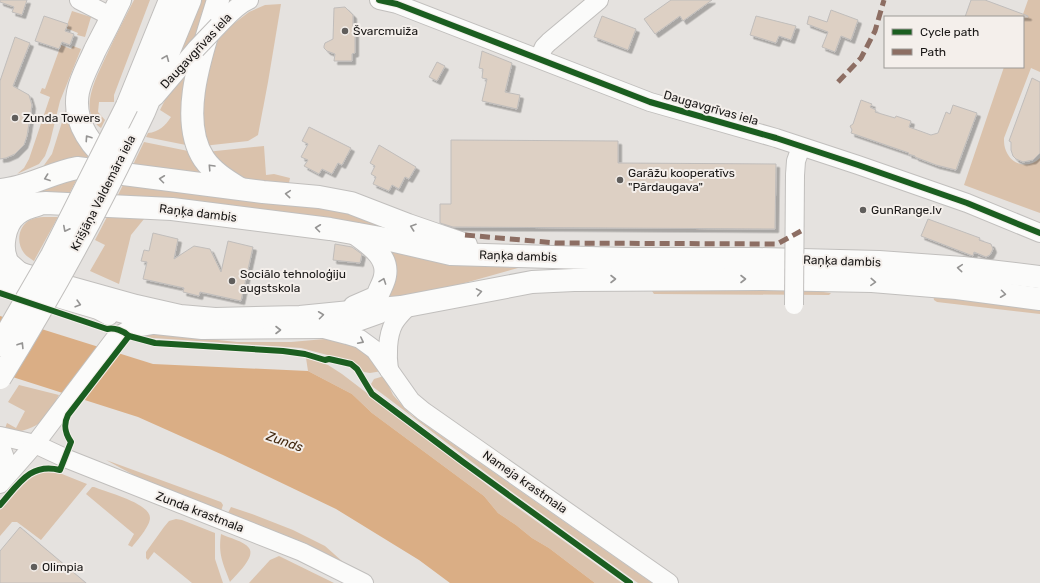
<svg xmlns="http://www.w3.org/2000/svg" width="1040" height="583" viewBox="0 0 1040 583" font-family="Rubik,sans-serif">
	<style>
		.green { fill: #dac2ac }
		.water { fill: #daae85 }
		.building { fill: #ddd0c4; stroke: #c0bdbb; filter: url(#shadow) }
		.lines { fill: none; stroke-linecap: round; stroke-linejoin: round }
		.minor-casing { stroke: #c1bfbd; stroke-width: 20 }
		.major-casing { stroke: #c1bfbd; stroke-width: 24 }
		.minor { stroke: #fbfbfa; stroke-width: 18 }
		.major { stroke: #fbfbfa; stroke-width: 22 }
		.minor-bridge-casing { stroke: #c1bfbd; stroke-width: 20; stroke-linecap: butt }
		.major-bridge-casing { stroke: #c1bfbd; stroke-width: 24; stroke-linecap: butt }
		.minor-bridge { stroke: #fbfbfa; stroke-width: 18 }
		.major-bridge { stroke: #fbfbfa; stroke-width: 22 }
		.quiet { stroke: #8d6e63; stroke-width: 5; stroke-dasharray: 10 5; stroke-linecap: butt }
		.cycleway-casing { stroke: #f4efeb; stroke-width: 8 }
		.cycleway { stroke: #1b5e20; stroke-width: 6 }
		.oneway { stroke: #959493 }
		.poi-dot { fill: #605e5c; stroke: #f4efeb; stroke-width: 1.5 }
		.labels { text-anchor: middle; stroke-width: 4; stroke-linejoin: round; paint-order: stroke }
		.poi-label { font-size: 12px; fill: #191716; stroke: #f4efeb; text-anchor: start }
		.street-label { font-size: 12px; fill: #191716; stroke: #f4efeb }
		.water-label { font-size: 13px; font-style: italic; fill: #42280f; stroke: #f4efeb }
	</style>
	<defs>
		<filter id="shadow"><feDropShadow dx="3.5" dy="3.5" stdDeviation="0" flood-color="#0004"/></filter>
	</defs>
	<rect width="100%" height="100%" fill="#e5e2df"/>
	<g class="green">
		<path d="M134,0H150L114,95V102H99L98,112L105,120L101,128C76,110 99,73 108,52C116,35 125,17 134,0Z"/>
		<polygon points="199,0 211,0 199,38 175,61"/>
		<path d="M1028,0H1040V72L1031,68L1004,138C1004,141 1004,145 1005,148C1010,165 1028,170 1040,158V213L964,185L1004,67H1023V17H1022Z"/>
		<polygon points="281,4 268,82 258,135 248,141 203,146 197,102 213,46 232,25 249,12 265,5"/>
		<polygon points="72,11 91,17 85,37 77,35 78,33 66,28"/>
		<polygon points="61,45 71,49 73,46 81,49 60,101 50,142 45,156 39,164 17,174 24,168 29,159 50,97 40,93 42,88 45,89"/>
		<path d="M190,68L191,146L146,137L148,133C159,132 165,126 171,117L160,110L166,98Z"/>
		<polygon points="72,90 89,153 86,162 42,168 52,154"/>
		<polygon points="144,142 193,152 212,175 131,169"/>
		<polygon points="264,146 266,175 274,174 290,178 288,188 243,181 206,152"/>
		<polygon points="78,177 68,196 18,196"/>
		<polygon points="124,183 342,209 435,243 118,195"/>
		<polygon points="108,215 144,219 131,235 119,284 90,271 105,245 95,240"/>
		<path d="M58,217L36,257L34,261C31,259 26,256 24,253C16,243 18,226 30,220C37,216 49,217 58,217Z"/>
		<polygon points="386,248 477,265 518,268 454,286 389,298 386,295"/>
		<polygon points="777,289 816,291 831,293 829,295 654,294 652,291"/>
		<polygon points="933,295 1040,309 1040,314 937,302 934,300"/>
		<polygon points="133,331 237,342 291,342 336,338 361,346 382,371 370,373 364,372 350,361 301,348 153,338 133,333"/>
		<polygon points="306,358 328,365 342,374 504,498 622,583 595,583 549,548 532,538 516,525 498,513 484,496 372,413 352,394 308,371"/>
		<polygon points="384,376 393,395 410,414 652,583 638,583 501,484 389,399 373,387 371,384 374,379"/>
		<path d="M19,385L59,395C55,402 48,416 42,421C31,430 16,434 4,431L7,423L16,428L25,411L8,402Z"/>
		<polygon points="106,460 221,502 223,505 221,511 154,486"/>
		<path d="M42,471L62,474L87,484L41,540L17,522H12L0,536V510C12,496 23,478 42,471Z"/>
		<path d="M92,487H94C106,492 150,503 150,518C150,526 137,541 132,547L128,545L134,534L86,494Z"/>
		<polygon points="231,507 252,514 293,530 325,546 343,562 294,539 232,515 228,513"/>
		<polygon points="176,519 182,520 215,533 215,559 223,583 192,583 154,552 148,560 146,558 146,552 164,527 169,521"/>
		<path d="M221,534C229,538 244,541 249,548C256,557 236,575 230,582C223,563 218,555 221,534Z"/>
		<polygon points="279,556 334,583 249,583 270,560"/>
	</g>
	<polygon class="water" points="0,316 153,364 308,371 352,394 372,413 484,496 498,513 516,525 532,538 549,548 595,583 450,583 419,560 336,509 223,455 138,417 0,373"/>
	<g class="building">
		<polygon points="0,0 27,0 22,15 12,12 14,7 0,2"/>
		<polygon points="671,0 712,0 683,21 680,16 655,34 644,19"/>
		<polygon points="971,0 985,0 1028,16 1028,17 965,17"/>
		<polygon points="345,7 353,15 353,26 355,26 355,53 352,54 352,61 334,61 335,54 327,51 324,48 324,46 325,43 333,39 334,8"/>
		<polygon points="831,10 858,20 851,40 841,36 835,52 822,47 828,32 807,24 809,16 827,22"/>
		<polygon points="44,16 68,24 65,31 74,34 70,45 62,42 59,49 35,41"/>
		<polygon points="602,16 636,29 628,50 594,37"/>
		<polygon points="756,16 796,26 791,40 779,36 776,43 750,35"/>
		<polygon points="15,37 30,43 13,86 29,95 32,105 27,136 24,145 15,154 6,158 0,159 0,81"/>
		<polygon points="482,51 512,63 505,92 520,95 517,109 482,101 487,79 482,78 483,69 479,68"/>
		<polygon points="437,62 445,66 437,81 429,77"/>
		<polygon points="1032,78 1040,82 1040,153 1033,160 1023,162 1016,159 1013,156 1011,150 1011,142 1009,141"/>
		<polygon points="861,100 872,104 870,107 876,110 875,112 895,118 896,116 911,121 909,127 931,135 938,133 946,112 950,114 953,105 977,113 956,170 936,165 915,157 915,156 908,154 909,153 851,133 852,130 850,126 853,124"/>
		<polygon points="309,127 351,148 342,165 338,163 332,174 322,169 319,174 304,166 308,160 301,157 308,144 302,141"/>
		<polygon points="451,140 618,141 618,163 776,164 775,229 453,227 440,223 440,204 451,204"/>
		<polygon points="379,145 416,167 409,179 405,177 399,189 392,185 389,191 373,184 376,177 371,174 375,166 370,163"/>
		<polygon points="928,219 980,238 979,240 991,244 993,249 990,255 986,257 974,252 973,256 921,236"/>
		<polygon points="153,233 178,239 174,259 194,246 210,249 221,272 228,241 253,247 241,301 200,292 199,296 183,292 184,288 143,279 147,262 141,261 144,250 149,251"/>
		<polygon points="335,244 352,247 359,252 362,254 360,263 333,260"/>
		<polygon points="20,527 41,545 86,583 0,583 0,551"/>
	</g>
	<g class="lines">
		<defs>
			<g id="minor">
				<polyline points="79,0 112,17"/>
				<polyline points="379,0 397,4 650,102 776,138 858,165 967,203 1040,233"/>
				<path d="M218,26C227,17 237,5 249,0"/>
				<polyline points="539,58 544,47 549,42 599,0"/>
				<polyline points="155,97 196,49"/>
				<polyline points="795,175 796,161 801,147"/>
				<polyline points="0,281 98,310 109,316"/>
				<polyline points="98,310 113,311 146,320 155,325 202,330 324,329 352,324 380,314"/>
				<polyline points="324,329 347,335 360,339 375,350 411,401 423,411 669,583"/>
				<path d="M389,370C387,356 387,336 394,323C398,316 404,311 409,305"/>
				<polyline points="0,436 35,444 65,458 302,552 364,583"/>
				<polyline points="0,444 5,458 0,483"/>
				<polyline points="0,484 35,444 116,337 130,329 153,325"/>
			</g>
			<g id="major">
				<path d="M218,0C205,44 176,117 204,159C213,172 226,180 239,188"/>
				<polyline points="127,106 170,0"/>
				<polyline points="131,139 144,112 190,0"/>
				<path d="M117,167C93,150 72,123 78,92C81,77 89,64 95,50C104,33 112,17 120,0"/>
				<path d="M0,190C27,188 50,173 77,168L263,192L319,197L351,203L408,225L466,245"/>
				<polyline points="0,206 46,203 172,209 330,229 386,239 451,254 625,259 758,259 879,262 963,268 1040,277"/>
				<polyline points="0,266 25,275 136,306 180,316 215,319 300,317 401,307 532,282 574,280 763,279 872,281 957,288 1040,299"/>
				<path d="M19,273C16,270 11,266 8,263C0,249 4,224 17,214C23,209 29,207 37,205"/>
				<path d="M354,307L377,297C379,290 384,283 385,276C389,256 369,244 356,234"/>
			</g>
		</defs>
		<use href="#minor" class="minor-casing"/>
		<use href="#major" class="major-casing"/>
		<use href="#minor" class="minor"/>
		<use href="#major" class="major"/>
		<defs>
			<g id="minor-bridge">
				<polyline points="196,49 218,26"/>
				<polyline points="794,305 795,175"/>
			</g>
			<g id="major-bridge">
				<polyline points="0,345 52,255 127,106"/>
				<path d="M0,378C48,300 92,221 131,139"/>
			</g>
		</defs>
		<use href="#minor-bridge" class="minor-bridge-casing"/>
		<use href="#major-bridge" class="major-bridge-casing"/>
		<use href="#minor-bridge" class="minor-bridge"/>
		<use href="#major-bridge" class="major-bridge"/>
		<g class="quiet">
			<polyline points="838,82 861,58 875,31 884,0"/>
			<polyline points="465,235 556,243 777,244 801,231"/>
		</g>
		<defs>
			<g id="cycleway">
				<polyline points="379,0 397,4 650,102 776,138 858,165 967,203 1040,233"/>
				<path d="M0,293L107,329C114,327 124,331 129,336L155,343L283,351L305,354L325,360L329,359L351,364L357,369L372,394L463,462L630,583"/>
				<path d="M0,505C18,485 30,462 60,470L71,442C65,433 63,425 68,415L129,336"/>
			</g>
		</defs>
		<use href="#cycleway" class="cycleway-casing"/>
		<use href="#cycleway" class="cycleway"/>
	</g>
	<defs><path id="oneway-chevron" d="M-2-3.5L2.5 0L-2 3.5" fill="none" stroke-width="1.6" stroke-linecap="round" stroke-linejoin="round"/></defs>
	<g class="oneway">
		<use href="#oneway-chevron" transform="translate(166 58) rotate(-68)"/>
		<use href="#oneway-chevron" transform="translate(88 138) rotate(-124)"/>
		<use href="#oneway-chevron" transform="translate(211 167) rotate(-133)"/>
		<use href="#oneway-chevron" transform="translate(47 178) rotate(160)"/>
		<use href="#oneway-chevron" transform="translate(162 179) rotate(-173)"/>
		<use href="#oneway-chevron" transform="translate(288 194) rotate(-175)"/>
		<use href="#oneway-chevron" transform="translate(413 227) rotate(-161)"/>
		<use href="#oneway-chevron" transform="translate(318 228) rotate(-173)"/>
		<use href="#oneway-chevron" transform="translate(66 229) rotate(117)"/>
		<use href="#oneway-chevron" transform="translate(960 268) rotate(-175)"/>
		<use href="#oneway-chevron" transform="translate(613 279)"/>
		<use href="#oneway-chevron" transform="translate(743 279)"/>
		<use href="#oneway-chevron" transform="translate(383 281) rotate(-70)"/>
		<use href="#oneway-chevron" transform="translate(873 282) rotate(3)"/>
		<use href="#oneway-chevron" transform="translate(479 292) rotate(-10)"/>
		<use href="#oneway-chevron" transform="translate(1003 294) rotate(7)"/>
		<use href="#oneway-chevron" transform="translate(78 304) rotate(16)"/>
		<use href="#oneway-chevron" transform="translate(321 315) rotate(-7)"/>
		<use href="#oneway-chevron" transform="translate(278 330)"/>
		<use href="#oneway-chevron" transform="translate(361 341) rotate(27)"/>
		<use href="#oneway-chevron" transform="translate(21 345) rotate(-58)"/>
	</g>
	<g class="poi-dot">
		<circle cx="345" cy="31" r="4"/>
		<circle cx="15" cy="118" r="4"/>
		<circle cx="620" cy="180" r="4"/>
		<circle cx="863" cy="210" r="4"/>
		<circle cx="232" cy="281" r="4"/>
		<circle cx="34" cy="567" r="4"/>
	</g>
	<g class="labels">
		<g class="poi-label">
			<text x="353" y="35">Švarcmuiža</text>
			<text x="23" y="122">Zunda Towers</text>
			<text x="628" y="177">Garāžu kooperatīvs<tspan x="628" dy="14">"Pārdaugava"</tspan></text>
			<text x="871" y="214">GunRange.lv</text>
			<text x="240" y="278">Sociālo tehnoloģiju<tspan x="240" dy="14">augstskola</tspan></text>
			<text x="42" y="571">Olimpia</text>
		</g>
		<g class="street-label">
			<text transform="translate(196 51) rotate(-47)" y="4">Daugavgrīvas iela</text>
			<text transform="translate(711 108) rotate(16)" y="4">Daugavgrīvas iela</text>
			<text transform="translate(103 193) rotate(-63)" y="4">Krišjāņa Valdemāra iela</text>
			<text transform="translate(198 213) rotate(7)" y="4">Raņķa dambis</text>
			<text transform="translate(518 256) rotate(2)" y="4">Raņķa dambis</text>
			<text transform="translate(842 261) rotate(2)" y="4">Raņķa dambis</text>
			<text transform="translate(525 482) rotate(35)" y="4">Nameja krastmala</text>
			<text transform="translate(200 512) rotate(21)" y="4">Zunda krastmala</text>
		</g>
		<g class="water-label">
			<text transform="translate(285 441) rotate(19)" y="5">Zunds</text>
		</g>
	</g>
	<rect x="884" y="16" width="140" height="52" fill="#f4efeb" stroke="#9c9996"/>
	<rect x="892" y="29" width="20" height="6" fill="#1b5e20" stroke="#9c9996"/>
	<text x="920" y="36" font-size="12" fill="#191716">Cycle path</text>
	<rect x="892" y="49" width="20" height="6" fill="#8d6e63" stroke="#9c9996"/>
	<text x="920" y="56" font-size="12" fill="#191716">Path</text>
</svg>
